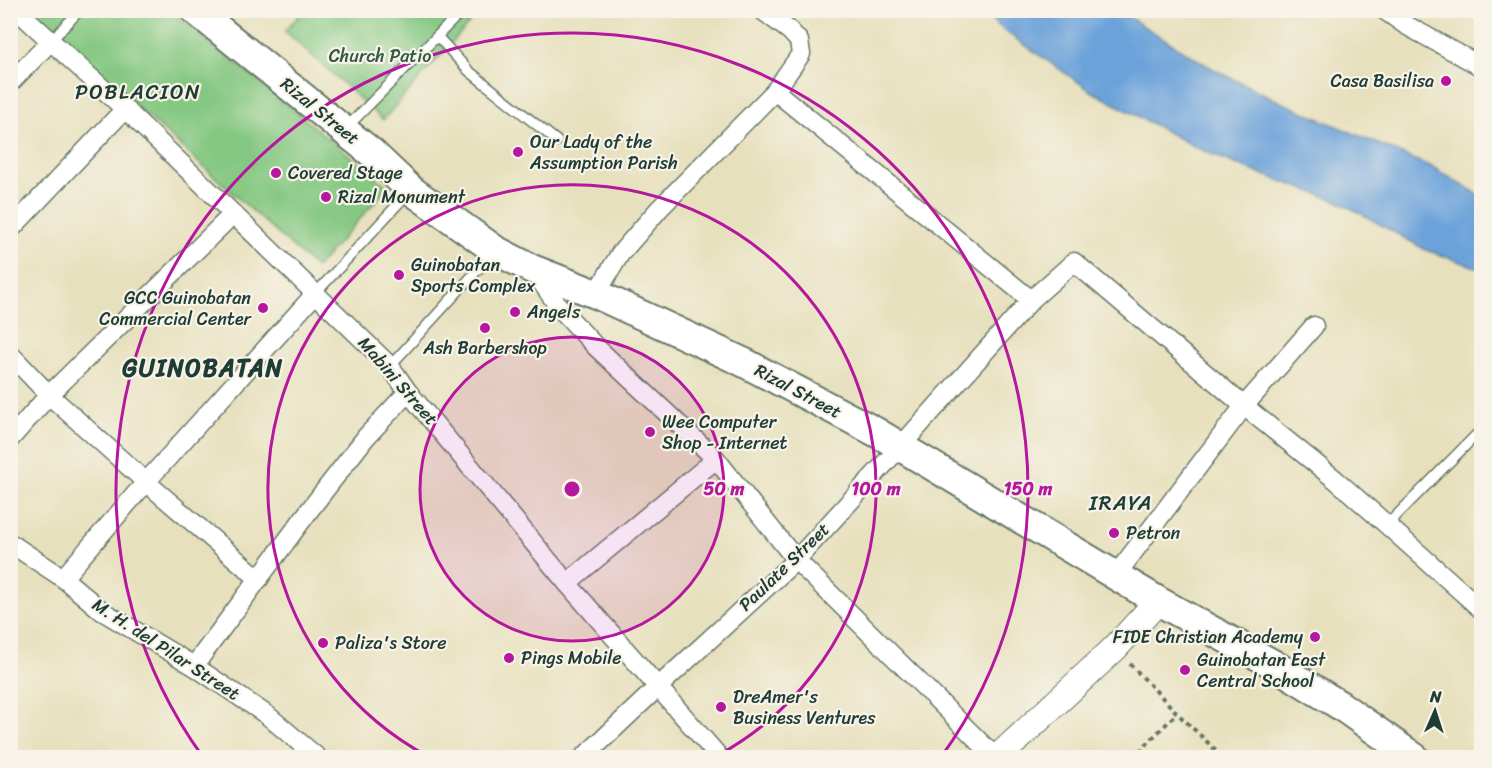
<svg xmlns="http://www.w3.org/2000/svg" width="1492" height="768" viewBox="0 0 1492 768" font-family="Sriracha,sans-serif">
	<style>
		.green { fill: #85c882; stroke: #52825b; stroke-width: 1.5 }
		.water { fill: #6ca2da; stroke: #467087; stroke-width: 1.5 }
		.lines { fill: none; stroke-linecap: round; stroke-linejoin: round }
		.service-casing { stroke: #657664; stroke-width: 12 }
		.minor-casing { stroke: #657664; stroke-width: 21 }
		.secondary-casing { stroke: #657664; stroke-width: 28 }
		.primary-casing { stroke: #657664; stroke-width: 32 }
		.path { stroke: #657664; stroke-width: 4; stroke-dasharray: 4.5 4.5; stroke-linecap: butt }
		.service { stroke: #fff; stroke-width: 9 }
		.minor { stroke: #fff; stroke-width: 18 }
		.secondary { stroke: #fff; stroke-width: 26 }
		.primary { stroke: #fff; stroke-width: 28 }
		.ring { fill: none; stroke: #b5179e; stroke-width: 3 }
		.poi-dot { fill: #b5179e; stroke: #f7f3e8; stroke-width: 2 }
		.labels { text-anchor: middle; stroke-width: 4.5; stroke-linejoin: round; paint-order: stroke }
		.park-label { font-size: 18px; fill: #335944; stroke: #f7f3e8 }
		.poi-label { font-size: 18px; fill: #1f3d34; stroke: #f7f3e8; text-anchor: start }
		.street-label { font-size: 18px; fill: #1f3d34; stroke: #f7f3e8 }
		.quarter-label { font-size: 21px; letter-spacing: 1.5px; fill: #1f3d34; stroke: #f7f3e8 }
		.district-label { font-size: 24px; font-weight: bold; letter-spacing: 1.5px; fill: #1f3d34; stroke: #f7f3e8 }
		.centre { fill: #b5179e; stroke: #f7f3e8; stroke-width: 3 }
		.ring-label { font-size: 18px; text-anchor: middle; font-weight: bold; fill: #b5179e; stroke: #f7f3e8; stroke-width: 4.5; stroke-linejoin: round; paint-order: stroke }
	</style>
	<rect width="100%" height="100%" fill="#f7f3e8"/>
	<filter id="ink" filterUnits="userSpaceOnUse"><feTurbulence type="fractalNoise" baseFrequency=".0167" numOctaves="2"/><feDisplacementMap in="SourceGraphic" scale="12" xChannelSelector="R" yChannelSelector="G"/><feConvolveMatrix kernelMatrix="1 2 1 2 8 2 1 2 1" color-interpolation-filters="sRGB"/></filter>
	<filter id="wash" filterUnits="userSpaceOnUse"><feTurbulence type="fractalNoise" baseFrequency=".008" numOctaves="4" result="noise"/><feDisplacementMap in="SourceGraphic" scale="24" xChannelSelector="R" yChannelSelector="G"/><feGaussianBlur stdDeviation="1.35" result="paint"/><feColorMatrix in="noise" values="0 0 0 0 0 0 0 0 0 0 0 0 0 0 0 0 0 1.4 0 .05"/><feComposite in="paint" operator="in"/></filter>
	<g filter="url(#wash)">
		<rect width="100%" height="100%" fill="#e7e0bd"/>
		<g class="green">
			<polygon points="30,11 172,11 388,187 316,268"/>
			<polygon points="303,11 480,11 383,120 285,31"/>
		</g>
		<polygon class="water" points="982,11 1114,11 1132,19 1213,69 1283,103 1434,168 1481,196 1481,269 1426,250 1340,202 1250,170 1197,148 1091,91 1006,32"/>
	</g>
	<g filter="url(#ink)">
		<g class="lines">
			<defs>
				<g id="service">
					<polyline points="437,36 469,71 557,141"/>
					<polyline points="51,41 80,10"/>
					<polyline points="346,128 463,10"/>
					<polyline points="315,294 409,192"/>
					<polyline points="390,366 493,253"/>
					<polyline points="1387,525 1482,429"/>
				</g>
				<g id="minor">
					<polyline points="17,10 125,109 390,366 408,392 567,583 720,758"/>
					<polyline points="1384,10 1404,24 1482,67"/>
					<polyline points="10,83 51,41"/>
					<polyline points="775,91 1031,300"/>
					<polyline points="10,230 125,109"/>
					<polyline points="533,270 559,307 595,346 716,459 796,560 996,758"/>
					<polyline points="596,294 620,254 659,209 775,91 801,54 799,41 790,31 762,10"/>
					<polyline points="10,354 49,395 146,482 259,579"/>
					<polyline points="10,439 49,395 233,214"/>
					<polyline points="10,543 63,578 102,611 194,666 267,715 318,758"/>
					<polyline points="1116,575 1244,406 1314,326"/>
					<polyline points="63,578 146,482 315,294"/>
					<polyline points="567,583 716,459"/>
					<polyline points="194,666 311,508 366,437 408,392"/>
					<polyline points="583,758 658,687 796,560 901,446 1031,300 1074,262 1244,406 1336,480 1387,525 1482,610"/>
				</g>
				<polyline id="secondary" points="997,758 1115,648 1158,601"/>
				<polyline id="primary" points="195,10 372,153 411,190 495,250 532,269 596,294 745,363 876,432 1158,601 1271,663 1341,706 1415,758"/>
			</defs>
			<use href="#service" class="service-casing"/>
			<use href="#minor" class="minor-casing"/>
			<use href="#secondary" class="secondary-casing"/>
			<use href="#primary" class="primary-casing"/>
			<g class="path">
				<polyline points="1130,664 1177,713 1224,758"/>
				<polyline points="1133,758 1177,713"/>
			</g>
			<use href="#service" class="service"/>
			<use href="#minor" class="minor"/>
			<use href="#secondary" class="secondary"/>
			<use href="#primary" class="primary"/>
		</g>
	</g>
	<circle cx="572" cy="489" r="152" fill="#b5179e" fill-opacity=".12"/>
	<g class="ring">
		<circle cx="572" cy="489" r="152"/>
		<path d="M429 757A304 304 0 1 1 715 757"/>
		<path d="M203 757A456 456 0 1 1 941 757"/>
	</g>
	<g class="poi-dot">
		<circle cx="1446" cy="81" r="6"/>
		<circle cx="518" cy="152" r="6"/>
		<circle cx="276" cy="173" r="6"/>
		<circle cx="326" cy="197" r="6"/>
		<circle cx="399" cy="275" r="6"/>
		<circle cx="263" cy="308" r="6"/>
		<circle cx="515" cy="312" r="6"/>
		<circle cx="485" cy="328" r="6"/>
		<circle cx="650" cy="432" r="6"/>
		<circle cx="1114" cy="533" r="6"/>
		<circle cx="1315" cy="637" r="6"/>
		<circle cx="323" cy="643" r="6"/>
		<circle cx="509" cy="658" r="6"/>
		<circle cx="1185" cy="670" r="6"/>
		<circle cx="721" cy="707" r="6"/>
	</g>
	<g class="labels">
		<g class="park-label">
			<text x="380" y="62">Church Patio</text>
		</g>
		<g class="poi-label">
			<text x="1434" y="87" text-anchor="end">Casa Basilisa</text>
			<text x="530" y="148">Our Lady of the<tspan x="530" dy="21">Assumption Parish</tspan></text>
			<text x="288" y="179">Covered Stage</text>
			<text x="338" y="203">Rizal Monument</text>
			<text x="411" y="271">Guinobatan<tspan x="411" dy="21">Sports Complex</tspan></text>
			<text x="251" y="304" text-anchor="end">GCC Guinobatan<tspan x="251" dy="21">Commercial Center</tspan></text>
			<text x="527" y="318">Angels</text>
			<text x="485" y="354" text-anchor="middle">Ash Barbershop</text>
			<text x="662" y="428">Wee Computer<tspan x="662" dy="21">Shop - Internet</tspan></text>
			<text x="1126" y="539">Petron</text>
			<text x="1303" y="643" text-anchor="end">FIDE Christian Academy</text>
			<text x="335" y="649">Paliza's Store</text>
			<text x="521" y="664">Pings Mobile</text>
			<text x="1197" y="666">Guinobatan East<tspan x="1197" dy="21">Central School</tspan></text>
			<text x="733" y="703">DreAmer's<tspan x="733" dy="21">Business Ventures</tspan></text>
		</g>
		<g class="street-label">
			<text transform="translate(320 111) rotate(39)" y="6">Rizal Street</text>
			<text transform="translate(398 381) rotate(49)" y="6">Mabini Street</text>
			<text transform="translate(798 391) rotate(28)" y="6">Rizal Street</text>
			<text transform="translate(784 567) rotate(-44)" y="6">Paulate Street</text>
			<text transform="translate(166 649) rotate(33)" y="6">M. H. del Pilar Street</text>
		</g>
		<g class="quarter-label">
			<text x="138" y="99">POBLACION</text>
			<text x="1121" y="510">IRAYA</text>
		</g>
		<g class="district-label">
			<text x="203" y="376">GUINOBATAN</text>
		</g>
	</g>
	<circle cx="572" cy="489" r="9" class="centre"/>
	<g class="ring-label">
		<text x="724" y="495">50 m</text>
		<text x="876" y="495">100 m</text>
		<text x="1028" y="495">150 m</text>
	</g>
	<rect width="1492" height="768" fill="none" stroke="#f7f3e8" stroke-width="36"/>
	<g transform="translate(1435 711) rotate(3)" stroke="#f7f3e8" stroke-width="4.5" paint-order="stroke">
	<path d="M0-4.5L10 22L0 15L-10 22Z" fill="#1f3d34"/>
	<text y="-9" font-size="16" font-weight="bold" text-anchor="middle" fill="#1f3d34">N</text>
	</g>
</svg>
